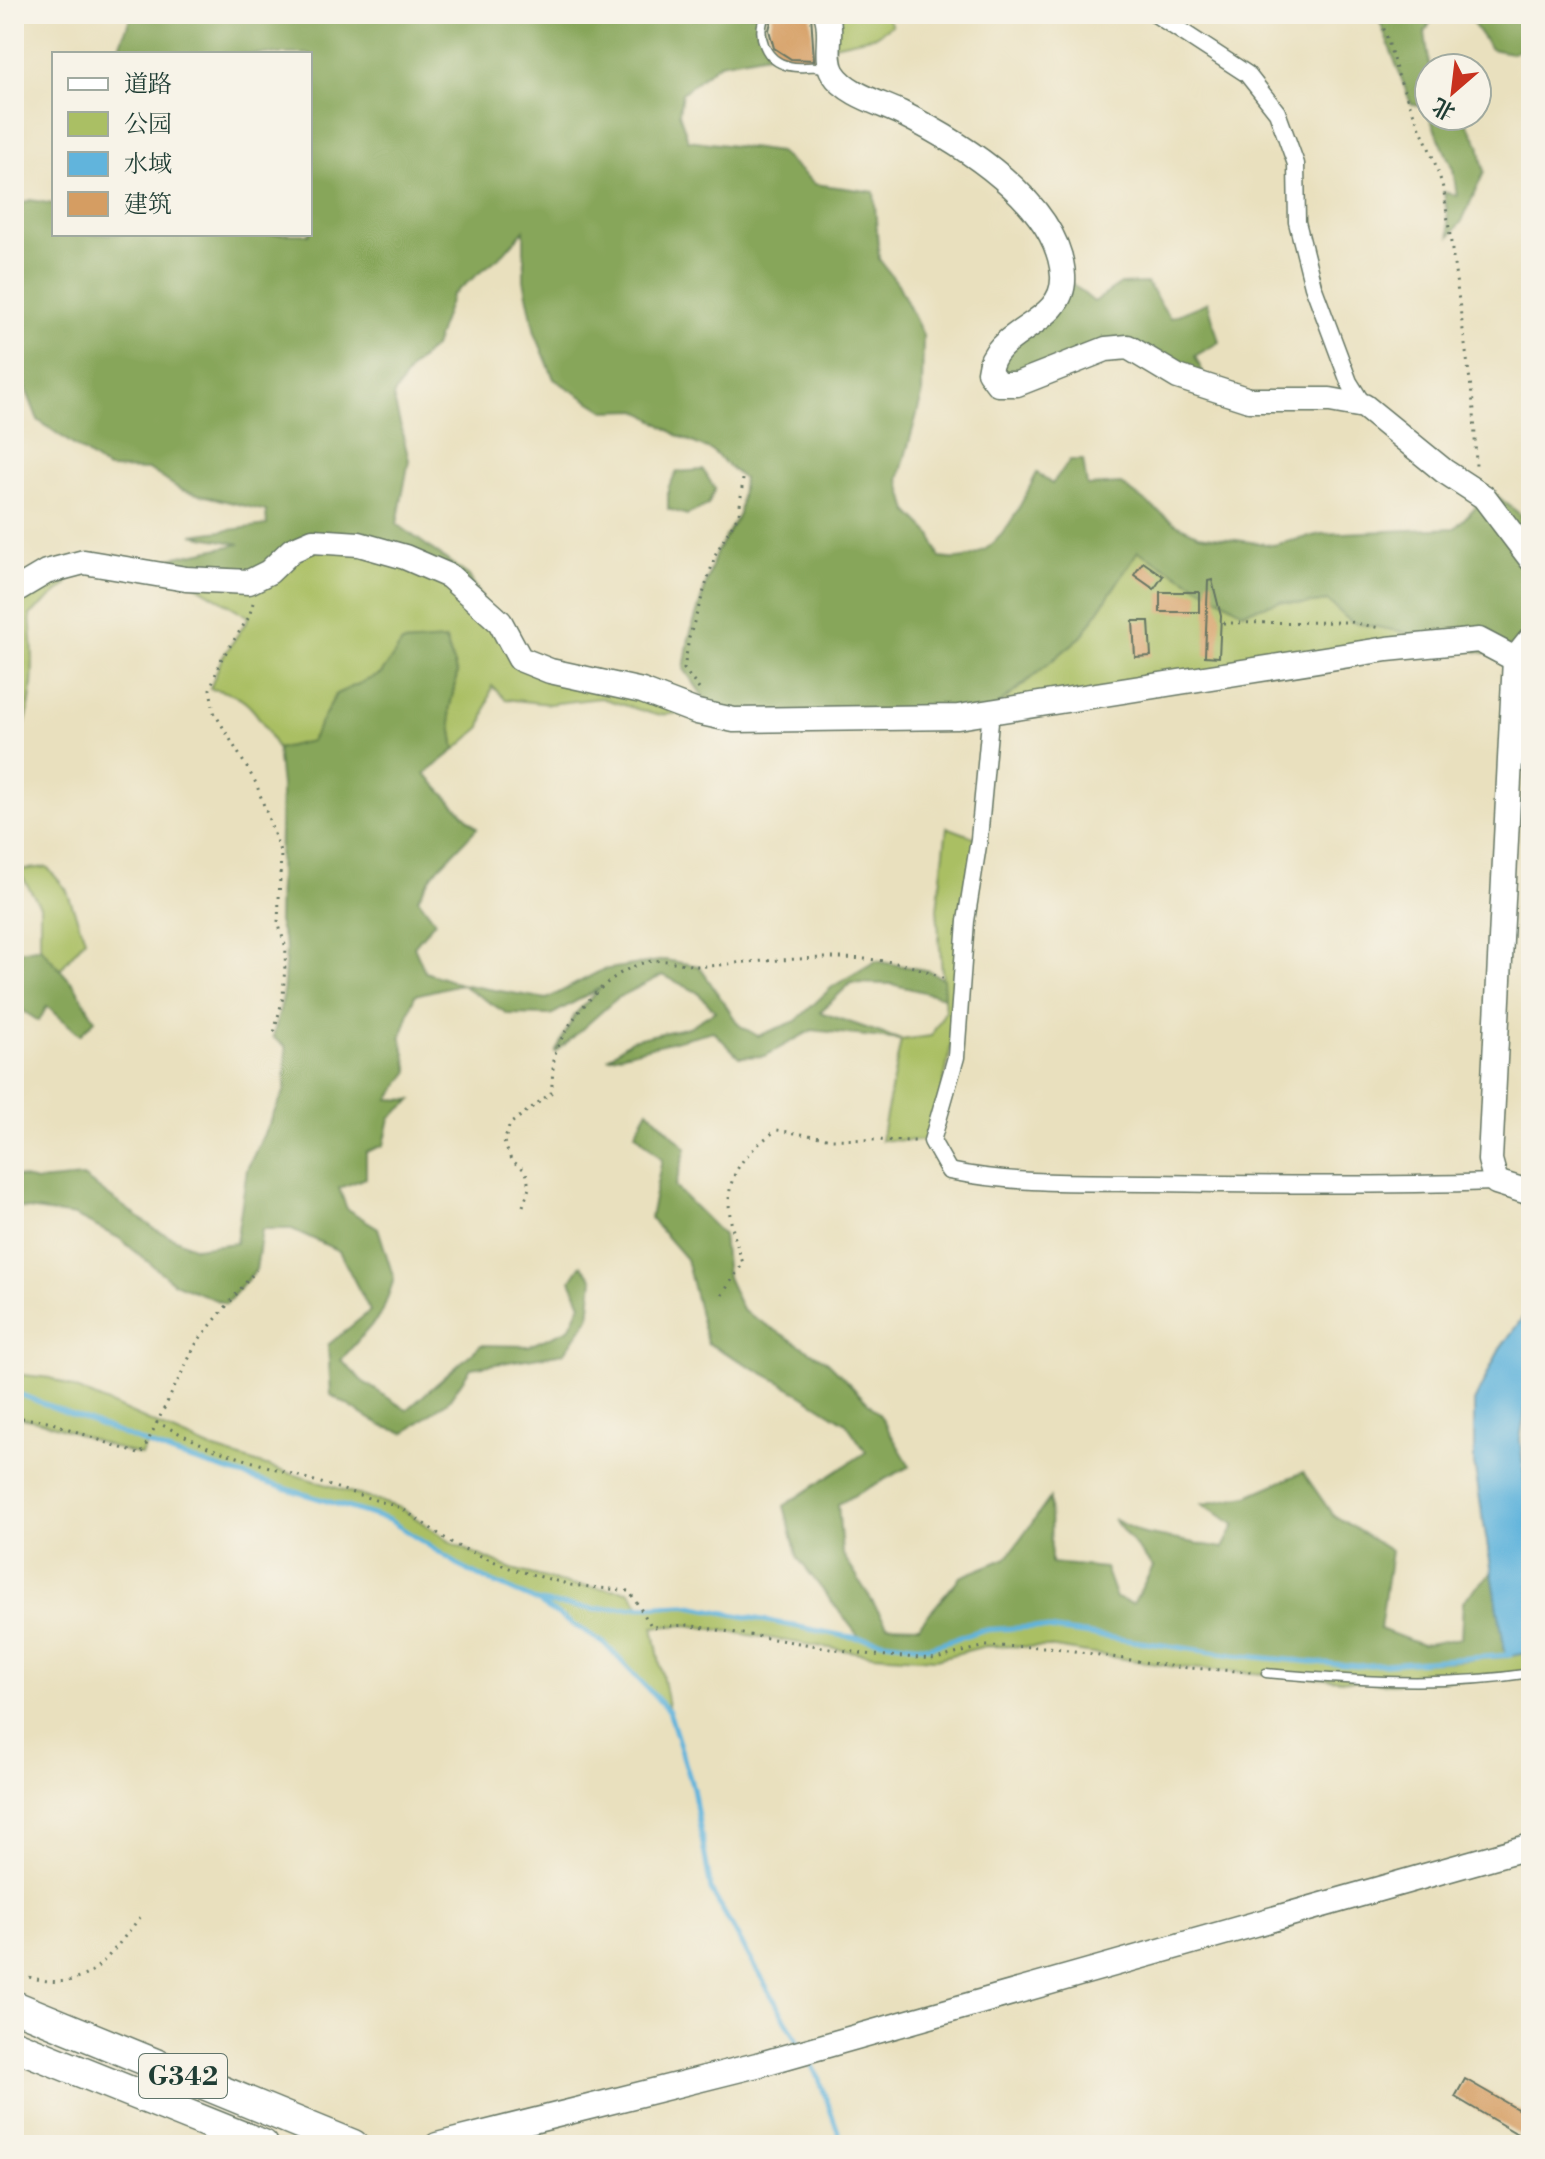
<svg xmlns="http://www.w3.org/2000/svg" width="1545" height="2159" viewBox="0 0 1545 2159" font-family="'Libre Bodoni','Noto Serif SC',serif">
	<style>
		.green { fill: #aabf64; stroke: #647e4c; stroke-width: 2 }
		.forest { fill: #87a65a; stroke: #537247; stroke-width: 2 }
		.water { fill: #61b4dc; stroke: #407888; stroke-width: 2 }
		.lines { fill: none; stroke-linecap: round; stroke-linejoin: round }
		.stream { stroke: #61b4dc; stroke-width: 5 }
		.building { fill: #d59d62 }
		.lane-casing { stroke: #667664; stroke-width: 11 }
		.street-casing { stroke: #667664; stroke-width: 19 }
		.secondary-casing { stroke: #667664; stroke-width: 27 }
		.highway-casing { stroke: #667664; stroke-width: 33 }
		.path { stroke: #667664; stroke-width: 3; stroke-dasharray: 2 6; stroke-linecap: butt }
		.lane { stroke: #fff; stroke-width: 8 }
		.street { stroke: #fff; stroke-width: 16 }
		.secondary { stroke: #fff; stroke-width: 24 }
		.highway { stroke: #fff; stroke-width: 30 }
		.labels { text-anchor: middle; stroke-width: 7; stroke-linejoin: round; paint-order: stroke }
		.shield { fill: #f7f3e8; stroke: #60746a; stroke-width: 2 }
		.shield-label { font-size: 26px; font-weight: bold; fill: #1f3d34 }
	</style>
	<rect width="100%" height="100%" fill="#f7f3e8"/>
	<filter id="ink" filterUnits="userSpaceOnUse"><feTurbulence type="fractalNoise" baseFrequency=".0125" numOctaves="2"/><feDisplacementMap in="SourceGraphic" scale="16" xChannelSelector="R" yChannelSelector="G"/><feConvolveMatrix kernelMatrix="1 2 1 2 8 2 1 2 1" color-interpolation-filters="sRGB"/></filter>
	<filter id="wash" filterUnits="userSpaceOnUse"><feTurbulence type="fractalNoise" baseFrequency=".006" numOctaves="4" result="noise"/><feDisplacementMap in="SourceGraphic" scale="32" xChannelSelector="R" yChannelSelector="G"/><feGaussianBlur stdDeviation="1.8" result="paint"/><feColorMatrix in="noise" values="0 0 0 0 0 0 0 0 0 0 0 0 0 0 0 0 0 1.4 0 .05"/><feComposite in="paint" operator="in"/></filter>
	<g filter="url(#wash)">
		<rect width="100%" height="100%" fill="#e9e0be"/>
		<g class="green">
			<polygon points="826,14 885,14 892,25 875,36 829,46"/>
			<path d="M313,541L449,576L521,659L697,712L656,715L601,698L549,704L505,699L492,686L481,727L455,750L449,711L457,674L446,640L403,643L381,674L336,694L311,741L277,749C259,717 250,693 210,689L221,660L249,617L186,579Z"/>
			<polygon points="1138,551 1243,612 1281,601 1304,604 1328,601 1351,622 1404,632 1437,644 991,711 1082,636"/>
			<path d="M84,562L66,585L30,615C35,659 36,711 14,751V591Z"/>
			<polygon points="947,827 979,839 961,997 932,1141 881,1140 901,1040 931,1036 945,1011 937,909"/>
			<polygon points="47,867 66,889 85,939 60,970 40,947 40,906 19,871 14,879 19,870"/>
			<path d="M14,1374L51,1378L212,1449L401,1508L455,1545L512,1569L571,1585L629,1591L641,1607L685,1605L845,1636L929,1646L982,1630L1034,1627L1233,1655L1357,1666L1459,1661L1531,1652V1673L1392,1684L1175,1667L1049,1647L986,1646L936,1659L873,1655L688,1625L653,1627L669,1711L605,1644L538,1602L468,1571L389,1520L146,1445L141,1455C97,1446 60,1422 14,1417Z"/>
		</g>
		<g class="forest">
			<path d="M132,14H766L763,19L768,54L720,63L682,93L679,113L688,140L779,152L815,184L874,192L879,259L898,284L923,335L922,396L899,479L908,511L931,534L940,558C996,568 1015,514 1037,473L1052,484L1070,460H1083L1087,486L1121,484L1176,524L1199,535L1273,545L1321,534L1455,528L1491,491L1531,523V639L1515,659L1437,644L1404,632L1351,622L1328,601L1304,604L1281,601L1243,612L1138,551L1082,636L991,711L734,720L705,699L684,669L689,638L716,553L739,514L743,479L712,451L677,435L638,410L605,411L554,379L535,333L524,280V230L504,253L452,295L434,347L412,367L393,396L409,460L397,524L469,576L488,610L449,576L313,541L269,572L186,579L171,558L240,544L192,535L267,525L266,511L181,490L150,470L108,469L38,420L26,389L23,367L14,362V207L30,200L54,204V234H310V54H116Z"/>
			<polygon points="1377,14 1439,14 1434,15 1425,33 1430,68 1429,116 1424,107 1411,104"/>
			<polygon points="1457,14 1531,14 1531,45 1511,53 1491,49 1471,21"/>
			<polygon points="1429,116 1463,116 1479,144 1484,172 1462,221 1450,236 1444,192 1457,196 1453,169"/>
			<polygon points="1064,277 1094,302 1121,284 1147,283 1170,318 1208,302 1219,342 1195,356 1210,388 1128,347 998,384 990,358"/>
			<polygon points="703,470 715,489 708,505 687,515 668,509 668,488 677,472"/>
			<polygon points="445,640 457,674 449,711 455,750 425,774 477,828 433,874 418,898 435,921 414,946 425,972 460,984 547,999 602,970 665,960 699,966 739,1025 758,1036 796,1021 832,987 876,961 930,971 943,979 944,997 891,984 851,983 820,1012 901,1040 812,1030 765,1056 739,1057 713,1031 608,1058 631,1040 689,1027 715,1011 697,992 663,975 617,998 555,1053 575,1014 600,988 551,1015 508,1014 460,984 415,995 401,1037 409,1071 389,1099 412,1100 390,1118 384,1145 366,1152 366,1178 339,1188 347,1209 378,1228 394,1279 382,1313 341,1360 362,1381 407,1410 481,1345 529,1346 569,1329 581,1304 571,1280 581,1265 593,1279 589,1318 564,1353 471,1368 449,1400 405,1433 382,1426 331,1395 328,1345 370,1311 339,1251 292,1229 262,1229 256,1270 226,1304 174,1283 119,1238 75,1216 14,1207 14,1176 37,1181 83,1177 156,1230 195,1248 236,1243 247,1169 285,1090 286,1047 273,1037 283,997 286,948 278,922 281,786 277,749 311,741 336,694 381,674 402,643"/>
			<polygon points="40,947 75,986 95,1020 80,1035 47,1006 39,1021 17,1007 14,1020 14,952"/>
			<polygon points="648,1110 686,1148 675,1187 723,1235 727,1277 742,1310 828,1362 879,1414 910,1466 838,1504 842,1553 887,1625 919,1626 960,1577 1007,1558 1050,1498 1051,1563 1105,1568 1116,1598 1133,1604 1153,1567 1113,1519 1144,1534 1223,1548 1235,1525 1202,1504 1248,1496 1303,1472 1332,1514 1391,1551 1380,1629 1422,1645 1461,1638 1463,1601 1492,1572 1506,1657 1357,1666 1233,1655 1034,1627 982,1630 929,1647 860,1638 798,1558 784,1506 866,1452 846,1423 789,1387 707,1343 686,1259 650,1218 662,1159 635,1133"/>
		</g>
		<polygon class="water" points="1531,1306 1531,1380 1520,1439 1531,1538 1531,1652 1506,1657 1474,1464 1474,1402 1499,1350"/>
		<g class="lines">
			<g class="stream">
				<polyline points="14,1392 176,1455 389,1520 468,1571 538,1602 593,1609 685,1605 845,1636 929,1647 982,1630 1034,1627 1233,1655 1357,1666 1510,1655"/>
				<polyline points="542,1605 605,1644 669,1711 693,1788 711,1890 800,2045"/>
				<polyline points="807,2057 819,2079 843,2145"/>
			</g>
		</g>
		<g id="blocks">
			<g class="building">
				<polygon points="773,14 811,14 814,60 791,59 774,48 769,30"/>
				<polygon points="1143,562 1163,576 1154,589 1134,575"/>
				<polygon points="1212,580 1221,616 1219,657 1205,656 1208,581"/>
				<rect x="1160" y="592" width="39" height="20"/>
				<polygon points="1133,621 1149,621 1151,656 1135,657"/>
				<polygon points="1465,2079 1531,2117 1531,2142 1455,2097"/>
			</g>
		</g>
	</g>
	<g filter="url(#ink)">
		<use href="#blocks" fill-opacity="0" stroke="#667664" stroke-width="2"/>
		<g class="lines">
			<defs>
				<g id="lane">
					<path d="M766,14C755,34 765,61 789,66C804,70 812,63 827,70"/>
					<path d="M1266,1673C1356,1681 1442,1687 1531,1673"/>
				</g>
				<g id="street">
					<polyline points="1155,14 1247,74 1277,112 1296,164 1297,222 1313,286 1349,382 1364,406"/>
					<path d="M991,711L979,839L966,921L956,1057L932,1141L949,1171C1018,1185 1085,1182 1155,1183C1269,1185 1382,1186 1496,1182"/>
				</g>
				<g id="secondary">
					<path d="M826,14C834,33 823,56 833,73C846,94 880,103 901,113C959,142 1059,202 1063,276C1066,325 993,329 989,372L998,384H1017L1106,349L1128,347L1178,377L1249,400H1330L1364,406L1444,471L1484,497L1531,559"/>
					<polyline points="14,591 46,572 84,562 186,579 249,582 269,572 292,550 313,541 359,544 405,557 449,576 500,622 520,659 550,671 642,691 697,712 734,720 958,717 1387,649 1479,640 1515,659"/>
					<polyline points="1531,639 1515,659 1490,1160 1496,1182 1531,1193"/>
					<polyline points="437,2145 757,2065 1531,1846"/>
				</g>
				<g id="highway">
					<polyline points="14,2006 353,2145"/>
					<polyline points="14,2045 263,2145"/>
				</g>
			</defs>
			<use href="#lane" class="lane-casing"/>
			<use href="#street" class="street-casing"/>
			<use href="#secondary" class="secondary-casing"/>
			<use href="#highway" class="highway-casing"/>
			<g class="path">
				<path d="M1377,14C1389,35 1391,58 1400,80C1414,118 1434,152 1444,192L1474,410L1476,467"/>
				<polyline points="253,603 249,617 221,660 210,689 214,712 256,783 281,854 278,922 286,948 283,997 273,1037"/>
				<polyline points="1223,623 1351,622 1380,628"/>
				<polyline points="699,689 684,669 689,638 716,553 739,514 743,479"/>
				<path d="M523,1206L529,1188L526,1171L511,1160L504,1142L510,1124L551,1093C553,1080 552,1064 556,1051C569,1017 607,973 643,963C662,957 679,964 697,966C713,967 730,963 746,962C808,959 887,949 944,979"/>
				<path d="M722,1295L743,1263C721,1201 720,1169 777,1130L832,1139L917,1141"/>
				<polyline points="14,1417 47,1421 141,1455 197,1342 256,1270"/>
				<polyline points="156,1422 212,1449 401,1508 455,1545 512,1569 571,1585 629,1591 652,1627 687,1625 873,1655 936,1659 986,1646 1049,1647 1175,1667 1252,1672"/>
				<path d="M14,1972C86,1999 100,1966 142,1915"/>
			</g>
			<use href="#lane" class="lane"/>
			<use href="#street" class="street"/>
			<use href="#secondary" class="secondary"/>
			<use href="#highway" class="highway"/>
		</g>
	</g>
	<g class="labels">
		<rect class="shield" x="139" y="2054" width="88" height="44" rx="6"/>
		<g class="shield-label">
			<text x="183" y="2085">G342</text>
		</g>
	</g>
	<rect width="1545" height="2159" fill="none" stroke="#f7f3e8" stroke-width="48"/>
	<rect x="52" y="52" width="260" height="184" fill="#f7f3e8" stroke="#a1aaa0" stroke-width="2"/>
	<rect x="68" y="78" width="40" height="12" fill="#ffffff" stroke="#a1aaa0" stroke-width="2"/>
	<text x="124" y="92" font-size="24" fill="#1f3d34">道路</text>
	<rect x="68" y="112" width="40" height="24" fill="#aabf64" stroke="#a1aaa0" stroke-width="2"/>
	<text x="124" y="132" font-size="24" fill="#1f3d34">公园</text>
	<rect x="68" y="152" width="40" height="24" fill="#61b4dc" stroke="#a1aaa0" stroke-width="2"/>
	<text x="124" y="172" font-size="24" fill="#1f3d34">水域</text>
	<rect x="68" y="192" width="40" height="24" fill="#d59d62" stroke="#a1aaa0" stroke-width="2"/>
	<text x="124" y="212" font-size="24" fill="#1f3d34">建筑</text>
	<g transform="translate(1453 92) rotate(208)"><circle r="38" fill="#f7f3e8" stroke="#a1aaa0" stroke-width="2"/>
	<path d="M0-6L14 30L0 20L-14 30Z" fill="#c8321e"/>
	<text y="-12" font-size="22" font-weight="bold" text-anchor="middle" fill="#1f3d34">北</text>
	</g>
</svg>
